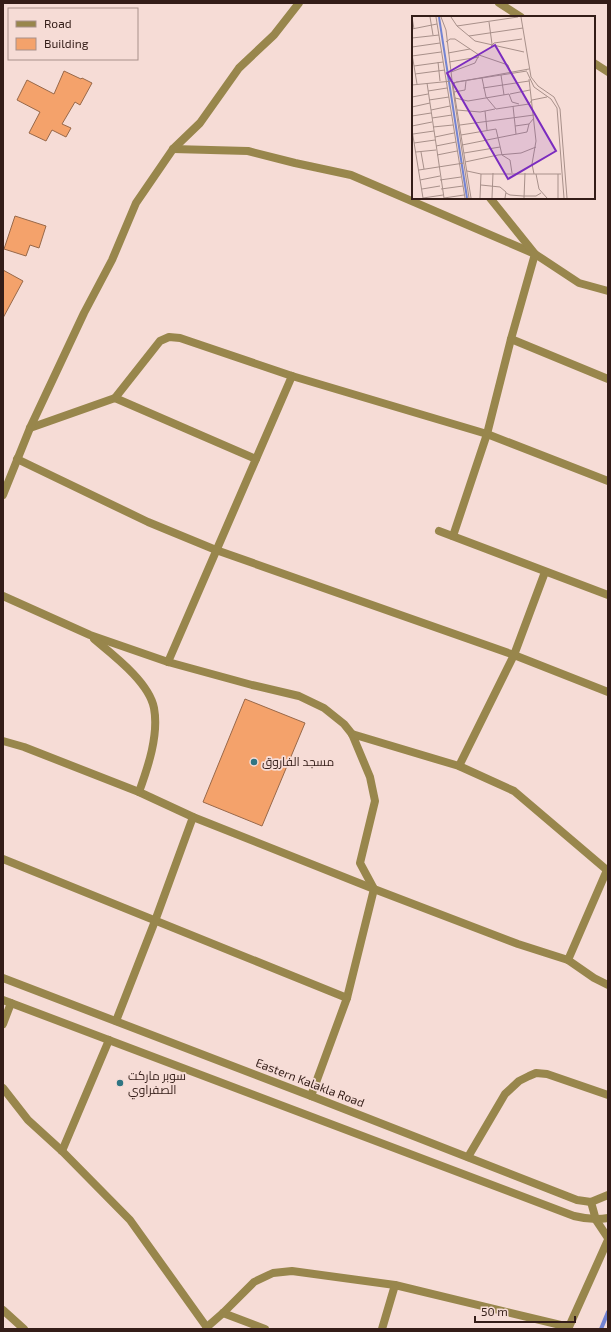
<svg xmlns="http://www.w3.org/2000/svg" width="611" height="1332" viewBox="0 0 611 1332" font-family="'Exo 2',Cairo,sans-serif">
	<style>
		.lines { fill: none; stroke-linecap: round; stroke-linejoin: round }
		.stream { stroke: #7283d2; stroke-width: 4 }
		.building { fill: #f4a26b; stroke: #986849 }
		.minor { stroke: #98864c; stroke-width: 8 }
		.tertiary { stroke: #98864c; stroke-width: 8 }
		.poi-dot { fill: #2f7583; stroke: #f6dcd6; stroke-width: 1.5 }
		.labels { text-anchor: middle; stroke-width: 3.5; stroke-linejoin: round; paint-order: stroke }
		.poi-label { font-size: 12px; fill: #341d18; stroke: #f6dcd6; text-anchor: start }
		.street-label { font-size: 12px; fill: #341d18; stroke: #f6dcd6 }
		.inset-river { fill: none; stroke: #7283d2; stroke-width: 2 }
		.inset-road { fill: none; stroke: #a8908a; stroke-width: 1 }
		.view { fill: #7b2cbf; fill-opacity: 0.15; stroke: #7b2cbf; stroke-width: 2 }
		.inset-edge { fill: none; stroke: #341d18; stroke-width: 2 }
	</style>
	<rect width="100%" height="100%" fill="#f6dcd6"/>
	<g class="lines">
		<polyline class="stream" points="601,1329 608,1312"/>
	</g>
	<g class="building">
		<polygon points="64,71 81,79 82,78 92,83 80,105 75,102 62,124 71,128 66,137 52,130 46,141 29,133 40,112 17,100 27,80 54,94"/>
		<polygon points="15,216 46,226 39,248 30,245 26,256 4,249"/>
		<polygon points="3,270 23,281 3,318"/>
		<polygon points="245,699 305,723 262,826 203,802"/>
	</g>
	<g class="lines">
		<g class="minor">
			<polyline points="499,3 521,17"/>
			<polyline points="594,63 608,72"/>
			<polyline points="173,149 248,151 295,163 351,175 535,254 579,283 608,291"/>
			<polyline points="511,339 608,379"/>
			<polyline points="115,398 160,341 169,337 180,338 292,376 487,434 608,481"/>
			<polyline points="30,428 115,398 256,459"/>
			<polyline points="17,459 148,522 216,550 514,655 608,692"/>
			<polyline points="3,495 30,428 84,313 112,260 136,203 173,149 200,123 239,68 274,35 299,3"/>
			<polyline points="439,531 608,595"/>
			<polyline points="453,536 487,434 511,339 535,254 490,198"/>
			<polyline points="3,596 90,635 168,662 252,685 299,696 324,708 344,724 352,734 370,777 375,801 360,863 374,889 347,998 311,1096"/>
			<path d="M94,639C113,655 149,682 154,708C159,735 148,767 139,792L193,817L374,889L518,944L568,960L594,978L608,985"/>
			<polyline points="168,662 292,376"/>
			<polyline points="352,734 459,766 514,791 608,871"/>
			<polyline points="3,741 24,747 139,792"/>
			<polyline points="459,766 514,655 545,572"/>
			<polyline points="3,859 347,998"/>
			<polyline points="568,960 607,870"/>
			<polyline points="116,1021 155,921 193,817"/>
			<polyline points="3,1024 11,1003"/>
			<polyline points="3,1088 28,1120 62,1151 130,1220 208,1329"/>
			<polyline points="62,1151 109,1040"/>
			<polyline points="468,1157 505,1094 519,1081 529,1076 536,1073 547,1074 608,1095"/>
			<polyline points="3,1310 24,1329"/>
			<polyline points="223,1313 265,1329"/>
			<polyline points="207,1327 223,1313 254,1282 273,1273 292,1271 395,1285 569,1327"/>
			<polyline points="382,1329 395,1285"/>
			<polyline points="568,1329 608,1240"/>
		</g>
		<g class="tertiary">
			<polyline points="3,978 311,1096 577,1200 591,1202 608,1195"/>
			<path d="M3,1000L574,1216C586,1219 596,1220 608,1218"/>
			<polyline points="591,1202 596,1220 608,1238"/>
		</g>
	</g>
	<g class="poi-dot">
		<circle cx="254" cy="762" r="4"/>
		<circle cx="120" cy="1083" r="4"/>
	</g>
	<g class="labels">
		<g class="poi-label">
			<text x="262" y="766">مسجد الفاروق</text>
			<text x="128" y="1080">سوبر ماركت<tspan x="128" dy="14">الصفراوي</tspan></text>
		</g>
		<g class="street-label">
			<text transform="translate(310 1083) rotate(21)" y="4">Eastern Kalakla Road</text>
		</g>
	</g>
	<g transform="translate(412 16)">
		<rect width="183" height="183" fill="#f6dcd6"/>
		<path class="inset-river" d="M27,1L55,182"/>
		<path class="inset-road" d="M0,1L2,13M18,1L21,19M24,1L53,182M29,1L34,14L40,64M39,1L45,10L63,25L112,36M109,1L119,61L126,70L142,81L148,93L155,182M77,6L80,28M45,10L106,1M0,13L25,8M57,20L111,12M0,22L27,19M34,26L38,23H43L67,39L96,49L98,55M79,30L82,27L110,23M0,31L28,27M36,37L58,33M0,38L5,68M0,40L29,36M26,46L28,65M37,46L67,41M2,50L31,46M39,56L63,47L67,39M115,56L122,71L139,83L145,92L152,182M3,58L33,54M89,59L92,79M70,62L74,81L84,93L117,88L120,84L135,81M117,63L124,125L120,148L122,158M15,67L32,182M0,69L40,65M71,72L117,65M16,75L35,72M42,76L53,74L54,65M98,78L118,74M0,81L16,78M43,82L56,85L97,78L100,86L107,88M17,84L37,81M101,90L104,118M0,91L18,87M19,94L38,90M45,94L68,96L83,93M73,95L75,114M0,100L19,97M20,102L40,99M48,109L122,99M0,110L20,106M103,110L117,108L122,102M21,111L41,109M84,113L90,139L98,144L100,157M0,114L11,182M1,118L22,115M49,119L84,113M23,121L42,117M2,127L23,124M50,129L115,116L117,108M24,130L44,126M4,136L24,134M9,136L12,153M52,137L88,131M25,139L45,135M53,146L86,139L109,137L124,131M7,154L52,147M55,155L69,158H149M124,158L127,173L135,182M8,164L28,160M28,164L49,161M69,169L88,171L94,176L93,182M10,173L28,170M29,173L51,170M94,177L98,179L111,180H124L129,177M11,182L31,179M32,182L52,179M57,182L40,67L117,53M59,182L41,69L44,66L115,55M68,182L69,158M80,182L81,157M112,182L113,157M146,182V158"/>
		<path class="view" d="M83,29L144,135L96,163L35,57Z"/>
		<rect width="183" height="183" class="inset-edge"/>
	</g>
	<rect width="611" height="1332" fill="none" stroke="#341d18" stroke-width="8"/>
	<rect x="8" y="8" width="130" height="52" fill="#f6dcd6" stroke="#a8908a"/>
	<rect x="16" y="21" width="20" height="6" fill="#98864c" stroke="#a8908a"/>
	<text x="44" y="28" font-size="12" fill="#341d18">Road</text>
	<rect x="16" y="38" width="20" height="12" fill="#f4a26b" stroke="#a8908a"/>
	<text x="44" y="48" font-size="12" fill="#341d18">Building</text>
	<path d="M475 1316v6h100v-6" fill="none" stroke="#341d18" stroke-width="2"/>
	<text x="481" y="1316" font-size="12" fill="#341d18" stroke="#f6dcd6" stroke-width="3" paint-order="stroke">50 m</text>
</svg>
